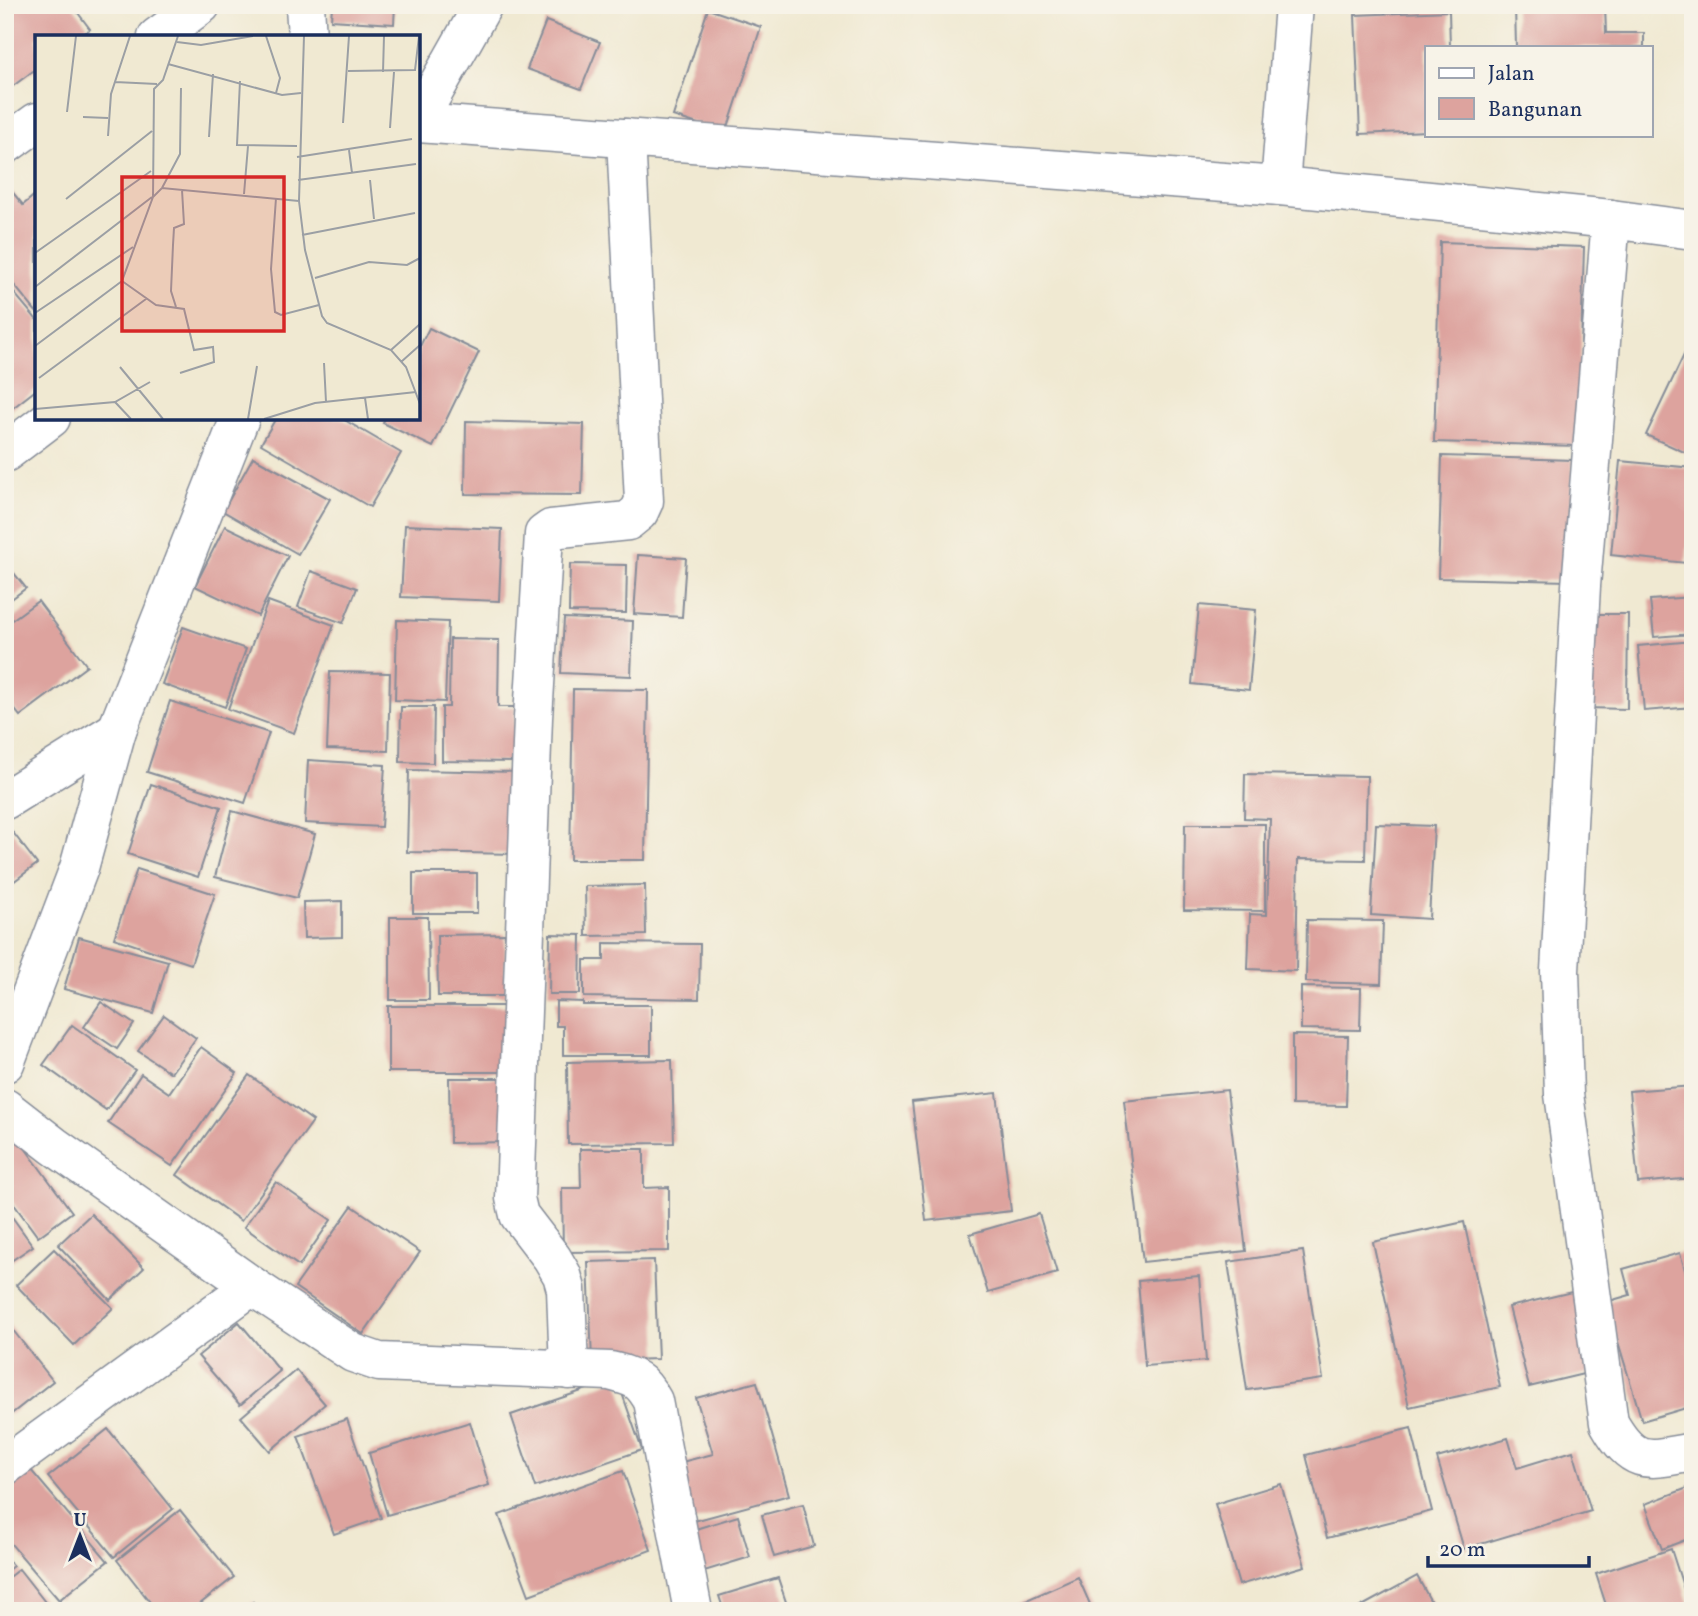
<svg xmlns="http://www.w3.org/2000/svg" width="1698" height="1616" viewBox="0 0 1698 1616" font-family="Vollkorn,serif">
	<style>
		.building { fill: #dda39e }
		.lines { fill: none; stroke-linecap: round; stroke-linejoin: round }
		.minor-casing { stroke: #868c98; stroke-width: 41 }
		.minor { stroke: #fff; stroke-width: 38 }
		.inset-road { fill: none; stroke: #9b9fa4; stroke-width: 2 }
		.view { fill: #d62828; fill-opacity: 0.15; stroke: #d62828; stroke-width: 3.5 }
		.inset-edge { fill: none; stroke: #1b2f5e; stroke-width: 3.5 }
	</style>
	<rect width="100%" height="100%" fill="#f7f3e8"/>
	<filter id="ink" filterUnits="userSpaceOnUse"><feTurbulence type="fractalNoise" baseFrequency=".0143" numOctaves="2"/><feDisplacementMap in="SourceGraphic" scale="14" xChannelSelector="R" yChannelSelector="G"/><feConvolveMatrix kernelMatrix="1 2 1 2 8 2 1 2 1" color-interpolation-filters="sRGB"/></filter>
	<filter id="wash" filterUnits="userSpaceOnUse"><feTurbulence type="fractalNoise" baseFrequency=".00686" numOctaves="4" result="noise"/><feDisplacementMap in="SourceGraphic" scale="28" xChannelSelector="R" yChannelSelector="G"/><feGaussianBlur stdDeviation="1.57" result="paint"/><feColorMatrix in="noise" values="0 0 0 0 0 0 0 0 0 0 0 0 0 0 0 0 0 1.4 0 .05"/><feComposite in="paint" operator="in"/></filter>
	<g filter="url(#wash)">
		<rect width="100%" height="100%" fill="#f0e9d2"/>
		<g id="blocks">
			<g class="building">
				<polygon points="5,5 72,5 90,29 79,37 37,37 37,68 5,92"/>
				<polygon points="332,5 395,5 394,24 331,20"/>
				<polygon points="1515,5 1605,5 1606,33 1644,33 1644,47 1516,47"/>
				<polygon points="708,9 761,27 726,133 673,116"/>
				<polygon points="1449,11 1450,47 1427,47 1427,131 1360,134 1355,15"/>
				<polygon points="546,21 600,42 581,89 527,69"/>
				<polygon points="5,183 23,205 37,193 37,313 5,274"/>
				<polygon points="1440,242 1584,247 1578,446 1434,442"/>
				<polygon points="5,282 37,320 37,389 5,414"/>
				<polygon points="429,328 479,352 433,447 383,423 385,418 418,418 418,350"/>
				<polygon points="1693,336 1693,456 1646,435"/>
				<polygon points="276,418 341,418 401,453 370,507 261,444"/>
				<polygon points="466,421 584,424 582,495 465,494"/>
				<polygon points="1442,456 1573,460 1570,581 1438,578"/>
				<polygon points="253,457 330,499 298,554 223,511"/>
				<polygon points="1620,461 1693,468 1693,498 1686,563 1611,555"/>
				<polygon points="405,525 502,529 499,601 401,597"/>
				<polygon points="225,526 288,556 258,616 195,586"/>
				<polygon points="638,555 686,558 682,617 634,614"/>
				<polygon points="5,562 26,588 5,604"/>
				<polygon points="570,564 627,565 626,613 569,612"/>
				<polygon points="311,571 357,588 343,623 298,607"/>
				<polygon points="1693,597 1693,634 1654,637 1650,600"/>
				<polygon points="38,601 87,666 20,716 5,697 5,625"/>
				<polygon points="268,601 334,625 294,733 228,709"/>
				<polygon points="1199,605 1256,610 1249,690 1192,684"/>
				<polygon points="1588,614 1628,614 1627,709 1586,708"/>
				<polygon points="564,618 633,621 631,676 561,673"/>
				<polygon points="397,620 448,622 445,702 395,700"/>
				<polygon points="183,627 246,649 225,707 162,684"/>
				<polygon points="450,639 499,640 498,707 515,707 514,762 442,761 442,707 449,707"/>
				<polygon points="1693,641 1693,707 1644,711 1638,646"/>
				<polygon points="330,672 390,673 388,751 327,749"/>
				<polygon points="573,689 648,690 645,860 570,860"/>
				<polygon points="170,701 269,733 245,803 147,772"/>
				<polygon points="401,707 434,707 433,763 400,762"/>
				<polygon points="5,722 12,731 5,736"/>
				<polygon points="308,760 385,765 381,827 305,823"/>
				<polygon points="409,770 522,772 521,854 407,852"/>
				<polygon points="1245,774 1367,776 1365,860 1298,859 1296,971 1248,969 1250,914 1267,915 1270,819 1244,818"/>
				<polygon points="151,784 221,807 198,877 128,854"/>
				<polygon points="232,811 315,834 297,898 215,877"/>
				<polygon points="5,822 37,864 5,888"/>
				<polygon points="1185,824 1265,824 1265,911 1184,910"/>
				<polygon points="1376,824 1434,826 1429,919 1371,915"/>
				<polygon points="137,869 215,894 191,964 114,938"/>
				<rect x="413" y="873" width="64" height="40"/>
				<polygon points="645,885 646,935 586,936 585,886"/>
				<polygon points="342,901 342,937 304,938 303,902"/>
				<polygon points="390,917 428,917 429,1000 390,1000"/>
				<polygon points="1307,920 1383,921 1381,984 1306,982"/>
				<polygon points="505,934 506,996 438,996 437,935"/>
				<polygon points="550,934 581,935 580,994 549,994"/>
				<polygon points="79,937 168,961 153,1013 64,989"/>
				<polygon points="604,943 700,944 699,999 584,997 584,960 604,960"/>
				<polygon points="5,982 25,1008 5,1022"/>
				<polygon points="1301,987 1361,988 1360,1030 1301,1029"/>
				<polygon points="556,1001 583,1002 583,1005 651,1005 651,1055 563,1055 563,1026 556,1026"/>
				<polygon points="101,1002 134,1024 117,1049 84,1027"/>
				<rect x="388" y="1006" width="123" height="66"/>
				<polygon points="164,1015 196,1038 171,1073 138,1051"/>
				<polygon points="72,1025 135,1070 106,1110 43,1065"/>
				<polygon points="1292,1035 1348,1036 1346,1106 1292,1105"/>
				<polygon points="201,1047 237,1073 172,1166 108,1123 141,1074 169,1093"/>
				<polygon points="672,1060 674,1143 568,1144 567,1062"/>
				<polygon points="249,1075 313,1121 241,1221 177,1175"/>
				<polygon points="449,1078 508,1078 509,1142 450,1143"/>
				<polygon points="1693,1086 1693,1178 1638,1183 1629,1091"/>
				<polygon points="1227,1090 1246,1251 1143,1262 1124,1101"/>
				<polygon points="997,1093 1011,1211 926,1221 912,1102"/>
				<polygon points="8,1125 72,1212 38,1237 5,1192 5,1128"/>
				<polygon points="580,1149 644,1149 644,1188 669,1187 669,1251 563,1252 562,1188 581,1188"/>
				<polygon points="276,1182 331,1220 299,1266 244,1227"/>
				<polygon points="352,1206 420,1252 363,1334 295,1287"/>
				<polygon points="5,1207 33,1246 5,1265"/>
				<polygon points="91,1214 144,1268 110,1300 58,1245"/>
				<polygon points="1039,1214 1057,1273 988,1293 970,1234"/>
				<polygon points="1464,1222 1500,1387 1409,1407 1373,1242"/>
				<polygon points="54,1249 113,1308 74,1345 16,1285"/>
				<polygon points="1303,1251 1323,1379 1247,1390 1228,1262"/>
				<polygon points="1680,1253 1693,1297 1693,1406 1642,1421 1606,1302 1630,1295 1623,1269"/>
				<polygon points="654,1260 658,1359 592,1361 588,1262"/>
				<polygon points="1199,1276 1206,1361 1145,1366 1138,1281"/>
				<polygon points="1576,1291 1596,1371 1529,1387 1509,1307"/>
				<polygon points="5,1320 53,1381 10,1415 5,1409"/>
				<polygon points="239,1322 280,1371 240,1405 198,1356"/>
				<polygon points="296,1370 325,1404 270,1451 241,1417"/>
				<polygon points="617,1379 642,1450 535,1487 511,1415"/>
				<polygon points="757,1382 789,1495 687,1523 670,1465 713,1454 696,1398"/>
				<polygon points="347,1419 381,1518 334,1534 298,1436"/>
				<polygon points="470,1422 489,1485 387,1515 369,1453"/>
				<polygon points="1411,1428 1432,1511 1327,1538 1306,1455"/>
				<polygon points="108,1429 173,1509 114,1557 48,1477"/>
				<polygon points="1508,1438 1517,1468 1573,1451 1591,1511 1464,1549 1437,1458"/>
				<polygon points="30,1469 108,1561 59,1600 5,1537 5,1489"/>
				<polygon points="623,1471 651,1550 529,1595 499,1515"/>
				<polygon points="1281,1484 1305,1566 1239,1585 1215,1504"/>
				<polygon points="1693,1486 1693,1537 1662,1549 1645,1504"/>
				<polygon points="803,1504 814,1546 774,1557 762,1515"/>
				<polygon points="180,1510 234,1577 191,1611 157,1611 117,1560"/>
				<polygon points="738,1516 750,1557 701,1572 689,1531"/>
				<polygon points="1671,1549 1691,1611 1608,1611 1596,1574"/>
				<polygon points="5,1556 13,1566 5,1572"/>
				<polygon points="19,1569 52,1611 5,1611 5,1580"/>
				<polygon points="1417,1576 1436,1611 1353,1611"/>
				<polygon points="1078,1577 1093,1611 1002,1611"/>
				<polygon points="778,1578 789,1611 724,1611 719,1596"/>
				<polygon points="253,1602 260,1611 242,1611"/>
				<polygon points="987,1603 990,1611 967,1611 967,1610"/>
			</g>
		</g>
	</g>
	<g filter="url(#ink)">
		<use href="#blocks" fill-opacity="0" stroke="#868c98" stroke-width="2"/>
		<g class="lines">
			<defs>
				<g id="minor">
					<polyline points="305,5 307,37"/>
					<polyline points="157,37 201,5"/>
					<polyline points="418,120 483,5"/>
					<polyline points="418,123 1280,186 1611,219 1693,230"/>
					<polyline points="5,145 37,122"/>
					<polyline points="1280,186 1294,5"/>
					<path d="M1611,219L1581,586L1560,971L1564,1094L1609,1423C1634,1467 1648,1460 1693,1452"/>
					<polyline points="5,453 51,418"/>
					<polyline points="5,800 117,730"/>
					<polyline points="5,1063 79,868 117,730 240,418"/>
					<path d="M5,1108L54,1146L252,1286L353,1353L379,1362L610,1371C634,1377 641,1379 653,1401L693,1611"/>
					<polyline points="569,1370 566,1289 562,1275 552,1258 519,1215 515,1198 533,718 544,534 551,529 628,521 639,512 644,501 626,138"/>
					<polyline points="5,1466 252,1286"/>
				</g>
			</defs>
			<use href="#minor" class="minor-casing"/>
			<use href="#minor" class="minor"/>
		</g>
	</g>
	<g transform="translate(35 35)">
		<rect width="385" height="385" fill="#f0e9d2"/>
		<path class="inset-road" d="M231,1L245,43L241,58M269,1L264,166L270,215L287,281L292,288L356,315L371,332L385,369M142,7L166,10L218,1M133,29L247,60L266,58M313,36L380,35L384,1M348,37L349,1M205,46L202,110L262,111M80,47L122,49M32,77L41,1M48,82L73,83M308,88L314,1M355,93L359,37M73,101L76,59L95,1M174,102L178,39M314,115L317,138M262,122L377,104M263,145L381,129M335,145L339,184M127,153L145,119L146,53M209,159L213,111M118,162L119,54L128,45L143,1M241,163L236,234L240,277L246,280L284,270M31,164L117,96M267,200L380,178M0,218L116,136M280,243L334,227L372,230L385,223M0,252L117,162M141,272L136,256L138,210L139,193L149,189L147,155M0,278L98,212M0,311L87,246M356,315L385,289M366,327L385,310M289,328L291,367M85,332L128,384M145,338L179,327L178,312L159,315L149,274L121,270L87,246L118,162L127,153L264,166M4,343L111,264M330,363L333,384M80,367L96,384M0,374L80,367L115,347M213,384L222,331M229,384L280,368L381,357"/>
		<path class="view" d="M87,142H249V296H87Z"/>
		<rect width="385" height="385" class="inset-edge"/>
	</g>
	<rect width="1698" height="1616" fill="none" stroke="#f7f3e8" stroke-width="28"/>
	<rect x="1425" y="46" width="228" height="91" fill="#f7f3e8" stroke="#9fa5b1" stroke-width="2"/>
	<rect x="1439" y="68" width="35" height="10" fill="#ffffff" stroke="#9fa5b1" stroke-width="2"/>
	<text x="1488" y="80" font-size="21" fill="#1b2f5e">Jalan</text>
	<rect x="1439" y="98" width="35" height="21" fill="#dda39e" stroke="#9fa5b1" stroke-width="2"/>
	<text x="1488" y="116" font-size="21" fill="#1b2f5e">Bangunan</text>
	<g transform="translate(80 1536)" stroke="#f7f3e8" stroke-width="5" paint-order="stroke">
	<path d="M0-5L12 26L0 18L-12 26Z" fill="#1b2f5e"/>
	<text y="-10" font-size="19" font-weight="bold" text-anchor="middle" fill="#1b2f5e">U</text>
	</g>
	<path d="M1428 1556v10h161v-10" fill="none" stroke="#1b2f5e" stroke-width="3.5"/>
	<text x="1439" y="1556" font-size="21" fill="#1b2f5e" stroke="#f7f3e8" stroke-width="5" paint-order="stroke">20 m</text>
</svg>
